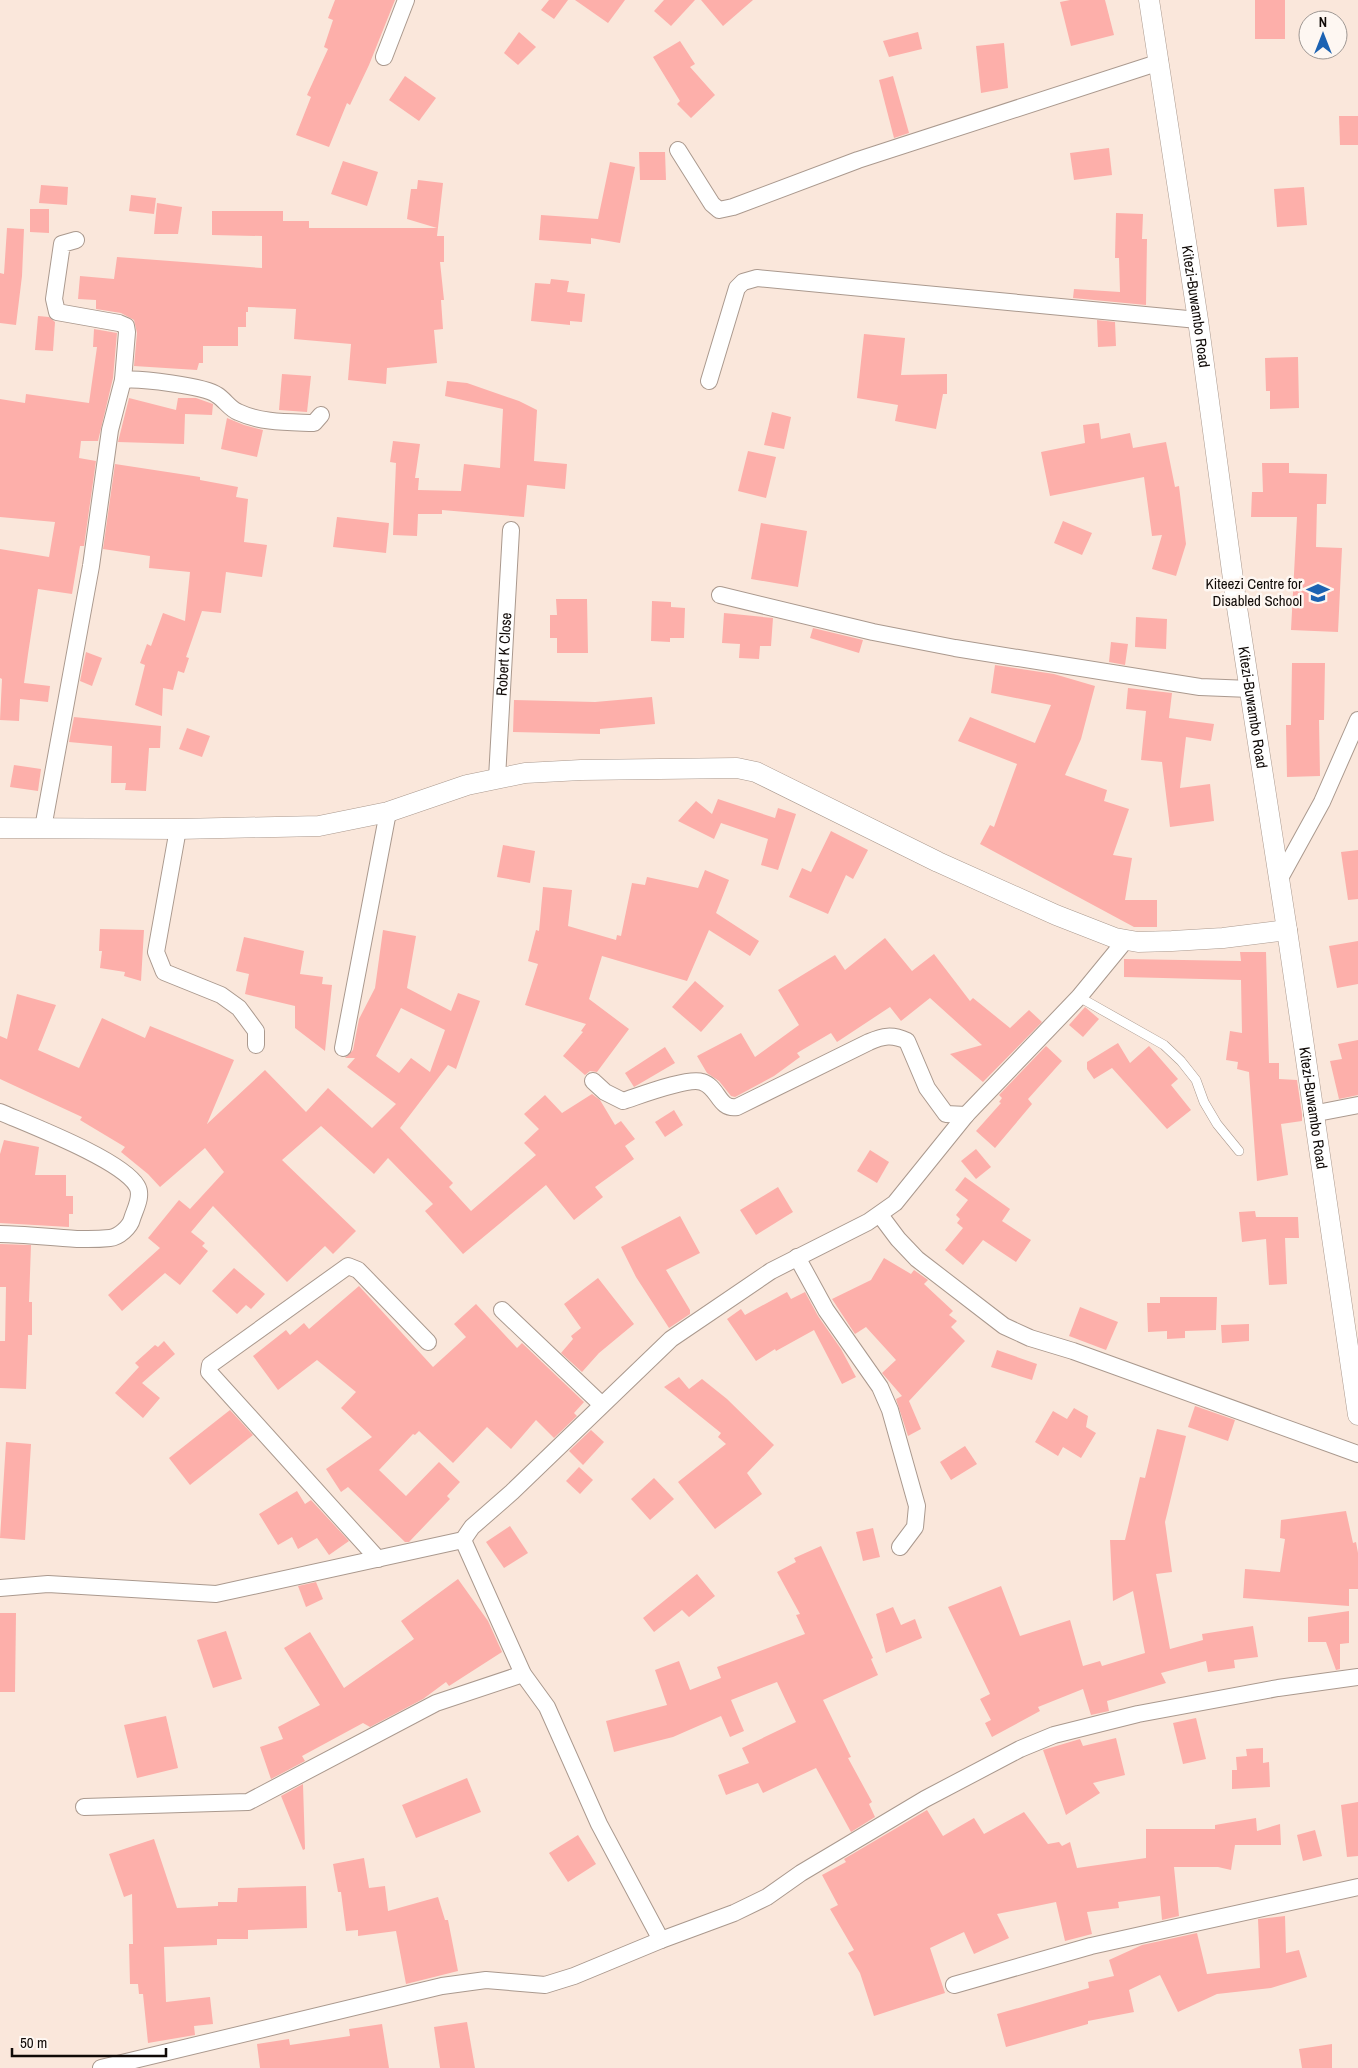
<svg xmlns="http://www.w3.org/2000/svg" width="1358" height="2068" viewBox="0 0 1358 2068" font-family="'Archivo Narrow',sans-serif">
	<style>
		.building { fill: #fdafaa; fill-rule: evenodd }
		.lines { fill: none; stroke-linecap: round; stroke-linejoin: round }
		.service-casing { stroke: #aa998e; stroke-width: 10 }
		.minor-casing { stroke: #aa998e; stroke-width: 18 }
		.tertiary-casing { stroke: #aa998e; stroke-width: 21 }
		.service { stroke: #fff; stroke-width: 9 }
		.minor { stroke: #fff; stroke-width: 16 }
		.tertiary { stroke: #fff; stroke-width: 20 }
		.labels { text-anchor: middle; stroke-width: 5; stroke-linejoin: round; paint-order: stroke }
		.street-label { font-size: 15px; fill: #100a07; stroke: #fef7f2 }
		.poi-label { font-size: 15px; fill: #100a07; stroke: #fef7f2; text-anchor: end }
	</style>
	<rect width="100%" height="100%" fill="#fae7db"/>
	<g class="building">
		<polygon points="335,0 395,0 369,65 350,105 347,103 329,147 296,135 311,97 307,95 328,49 324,47 333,20 328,18"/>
		<polygon points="549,0 568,0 554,19 541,10"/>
		<polygon points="575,0 625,0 608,23"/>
		<polygon points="664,0 695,0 671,26 654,11"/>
		<polygon points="701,0 753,0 723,26"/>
		<polygon points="1070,0 1105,0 1114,35 1071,46 1060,2"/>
		<rect x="1255" y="0" width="30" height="39"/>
		<polygon points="519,32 536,47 518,65 504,53"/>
		<polygon points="918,32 922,49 889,57 883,41"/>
		<polygon points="680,41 695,64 690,67 715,95 691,118 677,104 680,101 653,57"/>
		<polygon points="1004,43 1008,88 981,93 976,46"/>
		<polygon points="405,76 436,98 419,121 389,100"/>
		<polygon points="893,76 909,133 894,138 879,80"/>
		<polygon points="1339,116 1358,116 1358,145 1340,145"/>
		<polygon points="1109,148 1112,175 1074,180 1070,153"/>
		<polygon points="639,152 665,152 666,180 640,180"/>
		<polygon points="343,161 378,172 367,206 331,194"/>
		<polygon points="610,162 635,167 620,243 591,238 591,244 539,240 541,215 598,219"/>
		<polygon points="418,180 443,183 437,236 444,236 444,262 440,262 444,300 441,300 443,329 434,330 437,363 387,368 386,384 348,380 351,344 294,339 296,309 248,307 248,312 246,312 246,327 238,327 238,346 203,346 203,363 199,363 197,370 134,366 137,333 134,320 121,313 96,309 96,300 78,299 80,276 114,279 117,257 262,268 262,236 212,235 212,211 283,211 283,221 309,221 309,228 437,228 407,219 411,189 417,189"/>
		<polygon points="41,185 68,187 67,205 39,203"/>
		<polygon points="1304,187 1307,225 1277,227 1274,189"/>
		<polygon points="131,195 156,198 154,214 129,211"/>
		<polygon points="157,203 182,207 178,234 154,234"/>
		<polygon points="30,209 49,209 49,233 30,232"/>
		<polygon points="1116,213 1143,214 1142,239 1147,239 1146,305 1073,298 1074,289 1120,292 1119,258 1115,258"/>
		<polygon points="7,228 24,229 22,276 16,325 0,323 0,273 4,274"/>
		<polygon points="551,279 569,281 567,292 585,294 582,322 570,321 570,325 531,321 535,283 550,284"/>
		<polygon points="38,316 49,317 55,322 53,351 35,350"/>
		<polygon points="1097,320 1115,322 1116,346 1098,347"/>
		<polygon points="94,329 117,333 113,378 98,441 81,441 79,458 96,461 84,546 80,546 72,594 38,589 28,654 24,683 50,686 48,702 20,699 19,721 0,720 2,679 0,678 0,549 49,557 55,522 0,517 0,399 25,403 26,394 89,403 97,347 93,347"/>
		<polygon points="864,334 905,338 901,375 947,374 947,394 943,394 936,429 895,421 898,405 857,398"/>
		<polygon points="1298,357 1299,408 1270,409 1270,391 1266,391 1265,358"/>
		<polygon points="282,374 311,376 307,412 279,410"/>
		<polygon points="447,381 467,383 519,401 537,410 534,461 567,464 565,489 527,485 524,517 442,510 442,514 418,514 417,536 393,535 396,463 390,462 393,441 420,444 415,478 419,478 418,490 461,491 464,464 500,468 503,409 445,396"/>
		<polygon points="129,398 176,410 178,398 196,398 213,404 212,415 185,414 184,444 118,442"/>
		<polygon points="772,412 791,417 784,449 764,445"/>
		<polygon points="227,418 244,425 263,430 257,457 221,449"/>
		<polygon points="1099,423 1101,439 1130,433 1133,448 1166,442 1175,487 1179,486 1186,544 1176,576 1152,569 1162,535 1152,536 1144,477 1050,496 1041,452 1085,443 1083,425"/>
		<polygon points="748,451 776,457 766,498 738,491"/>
		<polygon points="1262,463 1289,463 1289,473 1327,474 1326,504 1317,504 1316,547 1342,548 1338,632 1291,630 1297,517 1251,517 1252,492 1263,492"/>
		<polygon points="115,464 200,477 200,480 238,487 236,497 248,499 244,542 267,545 262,577 226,572 221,613 202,611 186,657 189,658 184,673 178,671 173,690 163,688 162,716 135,705 145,665 140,663 147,644 151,646 163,613 185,621 190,572 149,568 150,556 103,549"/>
		<polygon points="337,517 389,523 386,553 333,547"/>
		<polygon points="1063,521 1092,533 1082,555 1054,543"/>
		<polygon points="761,523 807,531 798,587 751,579"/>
		<polygon points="556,599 587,599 588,653 557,653 557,638 550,638 550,615 557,615"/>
		<polygon points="652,601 671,602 671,607 685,608 684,638 670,638 670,642 651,641"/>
		<polygon points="724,613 773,618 771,646 760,646 759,659 739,658 740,644 722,643"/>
		<polygon points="1136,617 1167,619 1166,649 1135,647"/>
		<polygon points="813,628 863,640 859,653 810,638"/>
		<polygon points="1111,642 1128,644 1125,665 1109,662"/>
		<polygon points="86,652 102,658 92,686 80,681"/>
		<polygon points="1292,663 1325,663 1324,720 1319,720 1320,776 1287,777 1286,725 1291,725"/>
		<polygon points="995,665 1054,674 1095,686 1081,739 1065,775 1107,790 1104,801 1129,809 1113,855 1132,858 1125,900 1157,900 1157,927 1134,927 980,844 990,825 994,827 1017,764 958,741 970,717 1035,743 1051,705 991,693"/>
		<polygon points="1128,688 1172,693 1169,718 1214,724 1211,741 1186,737 1180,788 1210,784 1214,821 1170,827 1162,762 1141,760 1146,711 1126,709"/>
		<polygon points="652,697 655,724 600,729 600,734 513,732 514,700 595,702"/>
		<polygon points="74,717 161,726 160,748 149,748 146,791 125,790 126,783 111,783 112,746 69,742"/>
		<polygon points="187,728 210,736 202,757 179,749"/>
		<polygon points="14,765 41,769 38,791 10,787"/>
		<polygon points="718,799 775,818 778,808 796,814 778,870 761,865 768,839 721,823 714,839 678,821 696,801 712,814"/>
		<polygon points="831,831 868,850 853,879 846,875 828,914 789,897 802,868 811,872"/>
		<polygon points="503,845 535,851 530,883 497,877"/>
		<polygon points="1358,850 1358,899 1348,900 1341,852"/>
		<polygon points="705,870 729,880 716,913 759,941 750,956 709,930 687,981 602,956 589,999 629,1029 597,1072 590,1071 585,1075 563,1056 583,1032 581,1031 586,1024 525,1005 538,964 528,961 536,930 539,931 543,887 572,890 568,926 616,940 617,935 621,936 632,883 645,885 647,877 698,888"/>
		<polygon points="100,929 144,930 141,981 124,976 125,972 100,968 102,951 99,951"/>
		<path d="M383,930L416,936L407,988L451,1011L458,993L480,1001L456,1069L448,1065L400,1128L453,1183L449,1187L471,1211L536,1155L524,1143L539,1129L524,1114L545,1095L562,1113L592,1094L600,1100L615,1125L621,1121L635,1139L625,1146L634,1159L595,1187L603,1197L574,1220L546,1185L463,1254L425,1211L433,1204L388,1158L374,1174L321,1126L282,1160L356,1231L333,1254L325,1246L287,1282L213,1206L191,1232L205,1243L202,1246L208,1251L180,1285L165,1273L122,1311L108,1295L160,1248L148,1238L179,1200L190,1209L224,1172L205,1148L160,1187L148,1174L121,1152L125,1147L80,1120L82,1117L0,1079V1036L7,1039L17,994L56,1005L38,1050L79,1068L102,1018L145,1038L150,1026L234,1060L207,1124L265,1070L306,1112L328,1088L372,1128L396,1104L347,1067L355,1058H345L353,1050L359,1019L375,988ZM401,1008L445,1030L430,1072L411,1058L399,1073L376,1056Z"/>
		<polygon points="244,937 304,951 300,974 323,977 322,984 332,985 325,1051 295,1028 295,1006 245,994 249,974 236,971"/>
		<polygon points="885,938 912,971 934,954 970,1001 973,998 1010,1028 1029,1010 1042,1022 983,1082 950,1054 982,1045 930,998 901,1021 890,1007 837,1042 831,1033 797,1053 800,1057 774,1076 735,1097 731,1096 719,1081 707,1073 697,1056 741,1033 755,1057 799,1025 778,990 835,955 845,970"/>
		<polygon points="1358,941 1358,984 1337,988 1329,946"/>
		<polygon points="1240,952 1266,952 1269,1063 1279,1063 1279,1079 1297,1080 1302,1114 1302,1121 1281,1124 1288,1175 1257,1181 1249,1072 1237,1069 1238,1062 1226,1060 1230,1031 1242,1033 1241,980 1124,977 1124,959 1241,961"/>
		<polygon points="695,981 724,1006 701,1032 672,1007"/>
		<polygon points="1085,1007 1099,1019 1083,1037 1069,1025"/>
		<polygon points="1358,1040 1358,1095 1339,1099 1330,1061 1342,1059 1338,1044"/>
		<polygon points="1118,1043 1130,1063 1149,1046 1178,1079 1171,1085 1191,1110 1167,1129 1112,1068 1094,1079 1087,1069 1087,1062"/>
		<polygon points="1046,1046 1062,1061 1028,1099 1032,1104 995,1148 976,1131 1001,1103 999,1102 1002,1098 999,1095"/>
		<polygon points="665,1047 675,1063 634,1087 625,1073"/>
		<polygon points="674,1110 683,1125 665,1137 655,1122"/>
		<polygon points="4,1140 39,1147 35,1175 66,1175 66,1196 73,1196 73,1214 69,1214 69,1227 0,1223 0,1154"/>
		<polygon points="976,1149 991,1167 976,1179 961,1161"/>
		<polygon points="870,1150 889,1162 877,1183 857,1171"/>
		<polygon points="965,1177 1010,1209 1002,1221 1031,1240 1016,1262 983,1240 963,1265 945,1250 963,1228 957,1223 960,1219 956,1215 968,1200 955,1190"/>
		<polygon points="778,1187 793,1212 756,1235 740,1210"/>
		<polygon points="1255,1211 1256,1217 1298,1217 1299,1238 1285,1238 1287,1284 1269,1285 1266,1239 1242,1242 1239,1212"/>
		<polygon points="680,1216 700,1253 666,1270 690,1310 690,1314 669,1328 636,1277 621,1247"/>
		<polygon points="0,1244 31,1245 29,1302 32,1302 32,1335 28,1335 26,1389 0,1388 0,1341 5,1341 6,1287 0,1287"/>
		<polygon points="884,1258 911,1274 914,1270 928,1280 924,1284 953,1311 949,1315 957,1321 951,1327 965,1341 909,1401 921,1429 908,1436 896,1399 902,1396 882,1373 896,1360 866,1327 855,1334 832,1299 871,1280"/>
		<polygon points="234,1268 265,1294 251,1309 246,1305 237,1314 212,1291"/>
		<polygon points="598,1278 634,1324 599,1353 582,1372 561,1353 573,1339 571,1336 581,1328 564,1304"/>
		<polygon points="359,1286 433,1367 466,1337 454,1324 476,1304 517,1348 522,1343 584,1402 574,1413 577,1416 554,1438 536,1420 511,1449 487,1427 453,1463 419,1431 415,1435 413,1434 379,1470 406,1496 439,1462 460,1482 447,1496 450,1499 409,1542 405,1542 348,1487 341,1492 326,1469 372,1437 341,1408 356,1392 317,1360 278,1390 253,1356 286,1330 290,1335 304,1323 309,1329"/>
		<polygon points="787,1292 791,1299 805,1292 818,1316 841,1349 856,1377 842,1384 814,1330 776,1351 775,1349 756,1361 727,1319 741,1309 745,1315"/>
		<polygon points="1160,1297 1217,1297 1216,1330 1185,1331 1185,1338 1167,1339 1167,1331 1148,1332 1147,1303 1160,1303"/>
		<polygon points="1080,1307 1118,1322 1106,1350 1069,1336"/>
		<polygon points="1249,1324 1249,1341 1222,1343 1221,1325"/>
		<polygon points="164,1341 175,1354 142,1383 160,1398 143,1418 115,1393 139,1367 135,1363 155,1345 158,1347"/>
		<polygon points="997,1350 1037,1364 1032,1380 991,1367"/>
		<polygon points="679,1377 689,1389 702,1379 727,1399 774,1445 747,1473 762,1494 715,1529 678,1482 726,1444 718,1437 721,1433 664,1387"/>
		<polygon points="1195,1406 1235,1420 1228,1441 1188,1427"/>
		<polygon points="1074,1408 1088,1416 1086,1427 1096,1433 1081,1458 1063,1447 1058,1456 1035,1442 1053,1411 1067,1419"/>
		<polygon points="230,1410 253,1435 190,1485 169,1458"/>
		<polygon points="1157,1429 1186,1436 1165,1522 1172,1572 1156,1574 1170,1649 1203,1640 1202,1634 1253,1626 1258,1657 1234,1660 1235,1668 1208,1672 1206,1661 1161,1673 1166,1683 1107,1701 1109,1711 1091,1715 1083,1689 1038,1707 1040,1711 992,1737 985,1723 991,1720 980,1699 990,1694 948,1607 1001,1586 1020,1636 1070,1620 1083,1666 1100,1661 1102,1666 1145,1653 1133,1591 1113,1601 1110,1540 1125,1540 1140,1477 1145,1478"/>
		<polygon points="591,1430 604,1442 583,1465 569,1451"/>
		<polygon points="6,1442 31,1444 25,1540 0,1538"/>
		<polygon points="965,1446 977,1464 951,1480 940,1462"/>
		<polygon points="579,1467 593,1480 580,1494 566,1481"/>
		<polygon points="654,1478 674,1499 650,1520 631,1499"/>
		<polygon points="297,1491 305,1504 311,1500 349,1541 329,1555 317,1538 298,1549 292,1537 278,1545 259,1514"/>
		<polygon points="1346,1511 1353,1543 1356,1542 1358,1553 1358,1589 1349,1589 1349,1606 1243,1598 1245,1569 1280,1572 1285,1539 1280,1538 1281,1520"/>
		<polygon points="510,1526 528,1553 504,1568 486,1542"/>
		<polygon points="873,1528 880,1557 863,1561 856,1532"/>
		<polygon points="821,1546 873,1658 871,1659 878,1675 823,1700 851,1757 848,1758 872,1802 869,1804 875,1817 851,1832 816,1768 763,1793 758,1783 726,1795 718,1775 749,1763 742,1748 796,1722 777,1682 731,1700 744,1731 730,1737 721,1716 673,1737 614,1752 606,1721 667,1705 655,1670 679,1661 690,1690 721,1678 717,1667 805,1634 796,1615 800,1614 777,1572 796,1562 794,1558"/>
		<polygon points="697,1574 715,1596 689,1617 682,1610 654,1632 643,1618"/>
		<polygon points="458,1579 488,1621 502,1652 449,1686 446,1682 423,1699 370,1727 363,1723 302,1756 305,1761 271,1779 260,1747 283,1739 278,1727 320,1705 284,1648 310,1632 344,1688 414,1639 401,1621"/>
		<polygon points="316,1582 323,1599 306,1607 298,1586"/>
		<polygon points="893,1607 901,1625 915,1619 922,1638 886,1653 876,1614"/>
		<polygon points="1349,1611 1349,1643 1340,1644 1340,1669 1336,1670 1326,1642 1308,1642 1308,1617"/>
		<polygon points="0,1613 16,1613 15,1692 0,1692"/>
		<polygon points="226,1631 242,1679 213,1688 197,1640"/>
		<polygon points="166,1716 178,1768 137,1778 124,1725"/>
		<polygon points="1196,1718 1206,1759 1183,1764 1173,1723"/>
		<polygon points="1116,1738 1125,1775 1093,1783 1100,1793 1066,1815 1043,1750 1080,1739 1083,1746"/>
		<polygon points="1263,1748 1263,1763 1269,1762 1270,1787 1232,1789 1232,1770 1237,1770 1236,1757 1247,1756 1246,1749"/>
		<polygon points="467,1778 481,1812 416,1838 402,1805"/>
		<polygon points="303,1784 305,1849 303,1850 281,1796"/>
		<polygon points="1358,1802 1358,1856 1347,1857 1341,1805"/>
		<polygon points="927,1810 943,1836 974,1818 984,1834 1024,1812 1048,1844 1059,1842 1062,1846 1070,1842 1077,1868 1146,1858 1146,1829 1215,1829 1215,1825 1256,1818 1257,1831 1280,1824 1281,1845 1235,1845 1231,1870 1218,1867 1174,1867 1179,1916 1162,1920 1160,1896 1118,1902 1119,1908 1087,1912 1092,1934 1065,1941 1056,1902 997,1914 1009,1938 974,1954 964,1932 930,1948 945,1993 874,2016 860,1973 848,1953 854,1950 830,1909 838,1905 822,1875 846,1862 844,1859"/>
		<polygon points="1315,1830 1322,1856 1303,1861 1297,1835"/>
		<polygon points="578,1835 596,1864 568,1882 549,1853"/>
		<polygon points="154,1839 177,1908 218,1906 218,1902 237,1902 238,1888 306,1886 307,1928 248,1930 248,1939 217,1939 217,1945 164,1947 166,2002 210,1997 213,2024 194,2026 195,2035 148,2043 143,1994 139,1994 138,1984 130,1984 129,1944 133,1944 132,1894 124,1897 109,1854"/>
		<polygon points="364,1858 369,1888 385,1886 388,1911 438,1897 445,1920 448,1920 458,1971 406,1984 396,1931 358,1936 358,1930 346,1931 341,1892 338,1892 333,1864"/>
		<polygon points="1285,1916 1286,1953 1299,1950 1307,1977 1271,1988 1217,1994 1178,2012 1160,1975 1129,1990 1134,2012 1088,2021 1088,2024 1006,2047 997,2014 1089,1988 1088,1982 1114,1976 1109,1960 1142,1945 1197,1933 1207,1974 1260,1968 1258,1919"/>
		<polygon points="467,2022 475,2068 440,2068 434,2027"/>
		<polygon points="382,2024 389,2068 260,2068 257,2044 289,2039 290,2045 350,2036 349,2029"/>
		<polygon points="1332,2044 1332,2068 1302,2068 1299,2049"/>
	</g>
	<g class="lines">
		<defs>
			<polyline id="service" points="1079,997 1164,1045 1181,1061 1196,1080 1204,1102 1217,1124 1239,1151"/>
			<g id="minor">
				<polyline points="384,57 406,0"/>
				<polyline points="678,150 712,204 719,210 733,207 858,160 1160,62"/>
				<path d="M123,380C139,378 205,386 217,395C225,400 230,409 238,412C261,423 289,422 314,423L321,415"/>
				<polyline points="709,381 737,288 743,282 757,278 1198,320"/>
				<polyline points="720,595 873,632 955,648 1200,687 1250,689"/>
				<path id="s1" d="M497,778L511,530"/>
				<polyline points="43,828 91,566 110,430 123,380 127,332 126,326 119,323 57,312 54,299 62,244 76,240"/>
				<polyline points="178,829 156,952 164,972 221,995 239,1008 256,1031 256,1045"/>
				<polyline points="1279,880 1322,802 1358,720"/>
				<polyline points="343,1048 388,812"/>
				<path d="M593,1081L605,1092L623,1101C639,1096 688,1077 702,1082C719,1087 718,1110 737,1107L869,1042C883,1036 892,1034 907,1041L927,1088L946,1114L966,1115"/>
				<path d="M0,1112C30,1125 122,1160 137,1186C143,1196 135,1209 132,1219C130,1227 119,1237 110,1238C73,1242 37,1234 0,1234"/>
				<polyline points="1312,1114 1358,1105"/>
				<polyline points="880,1215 898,1239 917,1259 1004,1326 1030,1338 1073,1351 1358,1454"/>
				<polyline points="797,1257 826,1310 880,1387 890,1410 917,1506 915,1527 900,1547"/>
				<polyline points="502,1310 601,1404"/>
				<polyline points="463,1540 523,1674 547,1707 599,1824 661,1940"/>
				<polyline points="378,1559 209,1372 210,1365 348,1266 358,1270 428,1342"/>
				<polyline points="0,1588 48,1584 216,1594 463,1540 472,1527 512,1492 671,1339 771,1271 868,1222 895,1203 966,1115 1079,997 1125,941"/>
				<polyline points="84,1807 248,1802 436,1703 523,1674"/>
				<polyline points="954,1985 1091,1946 1358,1887"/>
				<polyline points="101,2068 442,1986 486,1980 545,1985 574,1976 661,1940 734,1913 767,1897 801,1873 925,1799 1020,1749 1054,1735 1138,1714 1278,1688 1358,1677"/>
			</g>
			<g id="tertiary">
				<path id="s2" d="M1149,0L1198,320L1236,601L1287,930L1358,1415"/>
				<polyline points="0,828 178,829 319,826 388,812 467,785 525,773 581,770 737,768 756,772 938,862 1056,915 1115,938 1138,942 1172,941 1223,938 1287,930"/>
			</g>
		</defs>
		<use href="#service" class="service-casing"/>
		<use href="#minor" class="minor-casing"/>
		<use href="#tertiary" class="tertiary-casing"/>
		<use href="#service" class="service"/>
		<use href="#minor" class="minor"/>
		<use href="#tertiary" class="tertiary"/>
	</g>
	<defs>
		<symbol id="school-bare" viewBox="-9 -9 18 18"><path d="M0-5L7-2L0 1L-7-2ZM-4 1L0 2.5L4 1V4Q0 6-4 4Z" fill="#1c62b2" stroke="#fef7f2" stroke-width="2.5" paint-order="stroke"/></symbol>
	</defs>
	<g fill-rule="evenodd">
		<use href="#school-bare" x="1302" y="577" width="32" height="32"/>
	</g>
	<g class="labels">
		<g class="street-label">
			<text dy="5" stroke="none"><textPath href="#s2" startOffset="310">Kitezi-Buwambo Road</textPath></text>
			<text dy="5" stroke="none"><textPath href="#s1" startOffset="124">Robert K Close</textPath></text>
			<text dy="5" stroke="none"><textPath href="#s2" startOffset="715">Kitezi-Buwambo Road</textPath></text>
			<text dy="5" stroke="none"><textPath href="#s2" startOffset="1120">Kitezi-Buwambo Road</textPath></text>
		</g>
		<g class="poi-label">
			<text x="1302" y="589">Kiteezi Centre for<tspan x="1302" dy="17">Disabled School</tspan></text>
		</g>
	</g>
	<g transform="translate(1323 35)"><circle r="24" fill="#fef7f2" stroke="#9f9894"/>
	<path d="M0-4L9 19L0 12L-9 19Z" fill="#1c62b2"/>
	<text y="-8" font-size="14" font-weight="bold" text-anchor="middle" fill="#100a07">N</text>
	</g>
	<path d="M12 2048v8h154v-8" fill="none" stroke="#100a07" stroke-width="2.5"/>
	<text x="20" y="2048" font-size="15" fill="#100a07" stroke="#fef7f2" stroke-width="4" paint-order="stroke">50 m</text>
</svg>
